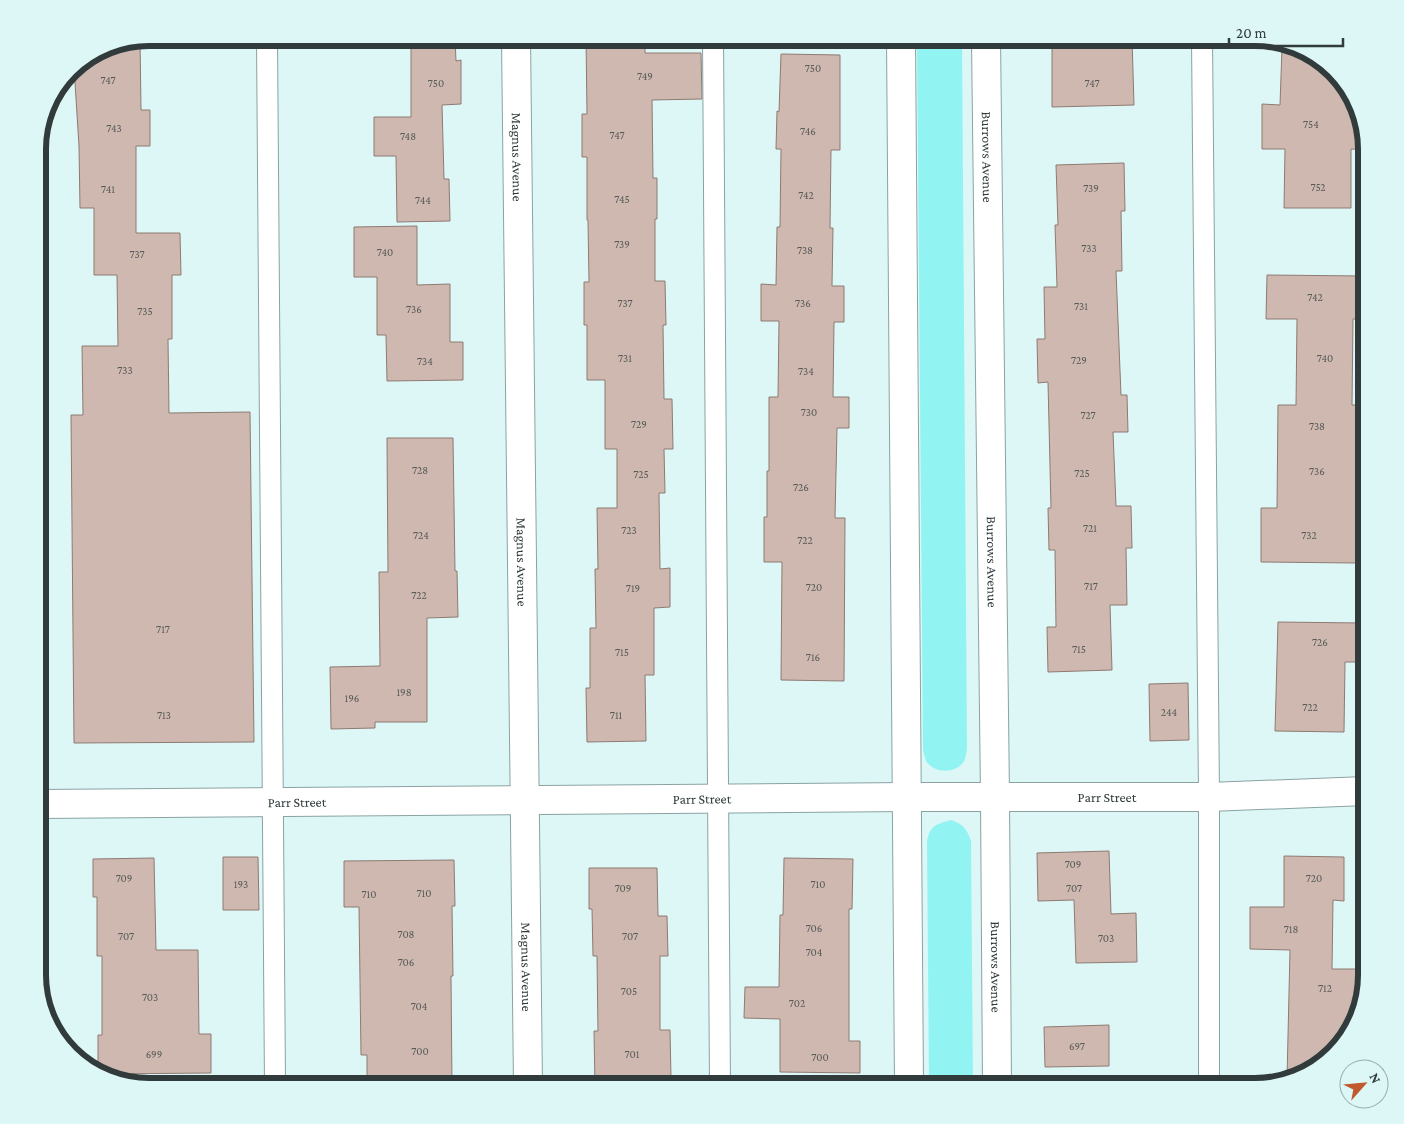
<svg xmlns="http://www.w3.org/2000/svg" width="1404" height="1124" viewBox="0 0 1404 1124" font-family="'Crimson Pro',serif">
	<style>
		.green { fill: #91f4f2 }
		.building { fill: #ceb8b0; stroke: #8e7a73 }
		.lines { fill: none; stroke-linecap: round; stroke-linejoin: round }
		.service-casing { stroke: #8aa3a2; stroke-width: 22 }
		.minor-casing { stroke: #8aa3a2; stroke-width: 30 }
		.tertiary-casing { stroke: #8aa3a2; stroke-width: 30 }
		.service { stroke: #fff; stroke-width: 20 }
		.minor { stroke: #fff; stroke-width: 28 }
		.tertiary { stroke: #fff; stroke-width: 28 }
		.labels { text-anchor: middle; stroke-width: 5; stroke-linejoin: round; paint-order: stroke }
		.number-label { font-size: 11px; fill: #585a58 }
		.street-label { font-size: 14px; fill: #313b3b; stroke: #ddf7f6 }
		.rim { fill: none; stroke: #313b3b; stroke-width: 6 }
	</style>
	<rect width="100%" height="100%" fill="#ddf7f6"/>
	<g class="green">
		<path d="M917,38H962L967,749C966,753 966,758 964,761C957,774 934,774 926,761C925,758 924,753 923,750Z"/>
		<path d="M951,820C963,824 967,829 971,841L973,1086H929L927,841C930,825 937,824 951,820Z"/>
	</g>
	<g class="building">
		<polygon points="411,38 455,38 456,61 461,60 461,104 442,105 444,179 449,179 450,221 397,222 396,156 374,156 374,117 411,117"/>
		<polygon points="586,38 645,38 645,53 701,53 702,99 652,100 653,178 657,178 657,219 655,219 655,281 665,281 666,325 663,325 664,399 672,399 673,449 664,449 665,493 659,493 660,569 670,568 670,607 654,608 654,675 645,675 646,741 587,742 586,688 590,688 590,628 596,628 595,569 598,569 597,508 617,508 617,449 605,449 605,380 587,380 587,325 584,325 584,282 589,282 588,220 587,220 587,157 582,157 582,114 587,114"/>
		<polygon points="1052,38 1132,38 1134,105 1052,107"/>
		<polygon points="140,39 141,110 150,110 150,146 136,146 136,233 180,233 181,275 172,275 172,339 168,339 169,413 250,412 254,742 74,743 71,415 83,415 82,346 118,346 117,275 94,275 94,208 80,208 79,146 74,67 107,46"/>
		<polygon points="1282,48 1300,48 1328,65 1355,100 1366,150 1351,149 1351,208 1284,208 1285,149 1262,149 1262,104 1280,105"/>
		<polygon points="781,54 840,55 840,150 831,150 830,228 833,228 832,286 844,286 844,322 834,322 833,397 849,397 849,428 837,428 835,518 845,518 844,681 781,680 782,562 764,562 764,517 767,517 767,471 769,471 769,397 778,397 779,321 761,321 761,284 776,285 777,227 780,227 781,149 776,149 777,111 779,112"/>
		<polygon points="1124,163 1125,211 1121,211 1122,271 1116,271 1121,395 1127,395 1128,432 1113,432 1116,506 1131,506 1132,548 1126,548 1127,605 1110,605 1112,670 1048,672 1047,627 1056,627 1055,550 1049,550 1048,508 1051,508 1048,382 1038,383 1037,339 1045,339 1044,287 1057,287 1055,225 1058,225 1056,165"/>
		<polygon points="417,226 417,285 450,284 450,342 463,342 463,380 387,381 386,335 377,335 377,277 354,277 354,227"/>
		<polygon points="1267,275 1363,276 1363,319 1353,319 1352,405 1356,405 1356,563 1261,562 1261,508 1277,508 1278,405 1296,405 1297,319 1266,319"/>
		<polygon points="387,438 453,438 455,571 457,571 458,617 427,618 427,722 375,722 375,728 331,729 330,667 380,666 379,572 388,572"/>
		<polygon points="1278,622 1361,623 1361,662 1345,662 1344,732 1275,731"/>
		<polygon points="1188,683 1189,740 1150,741 1149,684"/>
		<polygon points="1109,851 1111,914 1136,913 1137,962 1076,963 1074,900 1038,901 1037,853"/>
		<polygon points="1284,856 1344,857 1344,901 1333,900 1332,969 1360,969 1360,1006 1358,1017 1339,1048 1304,1075 1287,1079 1290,950 1250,949 1250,907 1284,907"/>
		<polygon points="223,857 258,857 259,910 223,910"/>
		<polygon points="154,858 156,950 198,950 199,1034 211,1034 211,1073 100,1074 98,1073 98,1035 102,1035 102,956 97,956 97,897 93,897 93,859"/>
		<polygon points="784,858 853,859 852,909 849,909 849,1041 860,1041 860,1073 780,1072 780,1019 744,1018 745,987 779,987 780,915 783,915"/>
		<polygon points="454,860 455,906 452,906 453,976 451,976 452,1086 367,1086 367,1055 361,1055 359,907 344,907 344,861"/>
		<polygon points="589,868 657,868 658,916 667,916 668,956 660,956 660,1030 670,1030 671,1078 660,1078 660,1086 595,1086 594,1031 598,1031 597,956 593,956 592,909 589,909"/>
		<polygon points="1109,1025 1109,1066 1045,1067 1044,1027"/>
	</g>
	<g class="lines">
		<defs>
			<g id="service">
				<polyline points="267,38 275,1086"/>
				<polyline points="713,38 720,1086"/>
				<polyline points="1202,38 1209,797 1209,1086"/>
			</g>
			<g id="minor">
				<path id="s1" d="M516,38L528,1086"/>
				<path id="s2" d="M38,804L907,797H1209L1366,791"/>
			</g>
			<g id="tertiary">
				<polyline points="901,38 909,1086"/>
				<path id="s3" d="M986,38L995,797L997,1086"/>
			</g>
		</defs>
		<use href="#service" class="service-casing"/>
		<use href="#minor" class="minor-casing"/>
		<use href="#tertiary" class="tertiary-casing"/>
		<use href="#service" class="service"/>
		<use href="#minor" class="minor"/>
		<use href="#tertiary" class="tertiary"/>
	</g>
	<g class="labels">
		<g class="number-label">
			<text x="813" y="72">750</text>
			<text x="645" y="80">749</text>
			<text x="108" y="84">747</text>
			<text x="436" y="87">750</text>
			<text x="1092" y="87">747</text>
			<text x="1311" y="128">754</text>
			<text x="114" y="132">743</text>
			<text x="808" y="135">746</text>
			<text x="617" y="139">747</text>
			<text x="408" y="140">748</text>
			<text x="1318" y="191">752</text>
			<text x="1091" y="192">739</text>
			<text x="108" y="193">741</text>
			<text x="806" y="199">742</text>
			<text x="622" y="203">745</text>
			<text x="423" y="204">744</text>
			<text x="622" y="248">739</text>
			<text x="1089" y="252">733</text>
			<text x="805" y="254">738</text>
			<text x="385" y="256">740</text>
			<text x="137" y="258">737</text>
			<text x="1315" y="301">742</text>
			<text x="625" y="307">737</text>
			<text x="803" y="307">736</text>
			<text x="1081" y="310">731</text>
			<text x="414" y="313">736</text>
			<text x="145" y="315">735</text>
			<text x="625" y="362">731</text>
			<text x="1325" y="362">740</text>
			<text x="1079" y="364">729</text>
			<text x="425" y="365">734</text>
			<text x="125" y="374">733</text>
			<text x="806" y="375">734</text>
			<text x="809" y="416">730</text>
			<text x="1088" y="419">727</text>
			<text x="639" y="428">729</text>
			<text x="1317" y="430">738</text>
			<text x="420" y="474">728</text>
			<text x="1317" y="475">736</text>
			<text x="1082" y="477">725</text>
			<text x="641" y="478">725</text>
			<text x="801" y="491">726</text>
			<text x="1090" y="532">721</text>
			<text x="629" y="534">723</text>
			<text x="421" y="539">724</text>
			<text x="1309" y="539">732</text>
			<text x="805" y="544">722</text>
			<text x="1091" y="590">717</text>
			<text x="814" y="591">720</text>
			<text x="633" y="592">719</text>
			<text x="419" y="599">722</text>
			<text x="163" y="633">717</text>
			<text x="1320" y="646">726</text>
			<text x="1079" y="653">715</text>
			<text x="622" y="656">715</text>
			<text x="813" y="661">716</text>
			<text x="404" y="696">198</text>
			<text x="352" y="702">196</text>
			<text x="1310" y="711">722</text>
			<text x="1169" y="716">244</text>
			<text x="164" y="719">713</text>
			<text x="616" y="719">711</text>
			<text x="1073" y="868">709</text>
			<text x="124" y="882">709</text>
			<text x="1314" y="882">720</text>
			<text x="241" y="888">193</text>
			<text x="818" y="888">710</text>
			<text x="623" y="892">709</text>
			<text x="1074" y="892">707</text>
			<text x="424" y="897">710</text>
			<text x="369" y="898">710</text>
			<text x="814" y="932">706</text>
			<text x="1291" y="933">718</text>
			<text x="406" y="938">708</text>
			<text x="126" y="940">707</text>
			<text x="630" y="940">707</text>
			<text x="1106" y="942">703</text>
			<text x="814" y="956">704</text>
			<text x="406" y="966">706</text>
			<text x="1325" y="992">712</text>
			<text x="629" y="995">705</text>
			<text x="150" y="1001">703</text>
			<text x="797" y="1007">702</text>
			<text x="419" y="1010">704</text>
			<text x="1077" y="1050">697</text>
			<text x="420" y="1055">700</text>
			<text x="154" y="1058">699</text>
			<text x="632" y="1058">701</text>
			<text x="820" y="1061">700</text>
		</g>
		<g class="street-label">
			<text dy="5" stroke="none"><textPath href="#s1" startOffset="119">Magnus Avenue</textPath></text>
			<text dy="5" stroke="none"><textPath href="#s3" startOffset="119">Burrows Avenue</textPath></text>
			<text dy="5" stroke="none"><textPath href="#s1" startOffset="524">Magnus Avenue</textPath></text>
			<text dy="5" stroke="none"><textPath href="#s3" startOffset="524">Burrows Avenue</textPath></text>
			<text dy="5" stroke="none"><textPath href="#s2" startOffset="1069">Parr Street</textPath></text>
			<text dy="5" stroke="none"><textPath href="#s2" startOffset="664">Parr Street</textPath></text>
			<text dy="5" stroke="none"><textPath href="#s2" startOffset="259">Parr Street</textPath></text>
			<text dy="5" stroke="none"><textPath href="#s1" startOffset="929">Magnus Avenue</textPath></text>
			<text dy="5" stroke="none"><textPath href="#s3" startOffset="929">Burrows Avenue</textPath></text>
		</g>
	</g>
	<path d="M0 0H1404V1124H0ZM149 46H1255A103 103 0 0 1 1358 149V975A103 103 0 0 1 1255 1078H149A103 103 0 0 1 46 975V149A103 103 0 0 1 149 46Z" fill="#ddf7f6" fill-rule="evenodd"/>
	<path class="rim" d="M149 46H1255A103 103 0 0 1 1358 149V975A103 103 0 0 1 1255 1078H149A103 103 0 0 1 46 975V149A103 103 0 0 1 149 46Z"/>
	<g transform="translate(1364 1084) rotate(63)"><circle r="24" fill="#ddf7f6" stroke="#98acab"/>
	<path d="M0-4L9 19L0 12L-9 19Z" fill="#c0592d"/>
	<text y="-8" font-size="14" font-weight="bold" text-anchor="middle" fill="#313b3b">N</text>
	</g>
	<path d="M1229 38v8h114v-8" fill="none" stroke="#313b3b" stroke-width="2.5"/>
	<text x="1236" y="38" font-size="15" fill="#313b3b" stroke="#ddf7f6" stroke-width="4" paint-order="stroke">20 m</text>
</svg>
